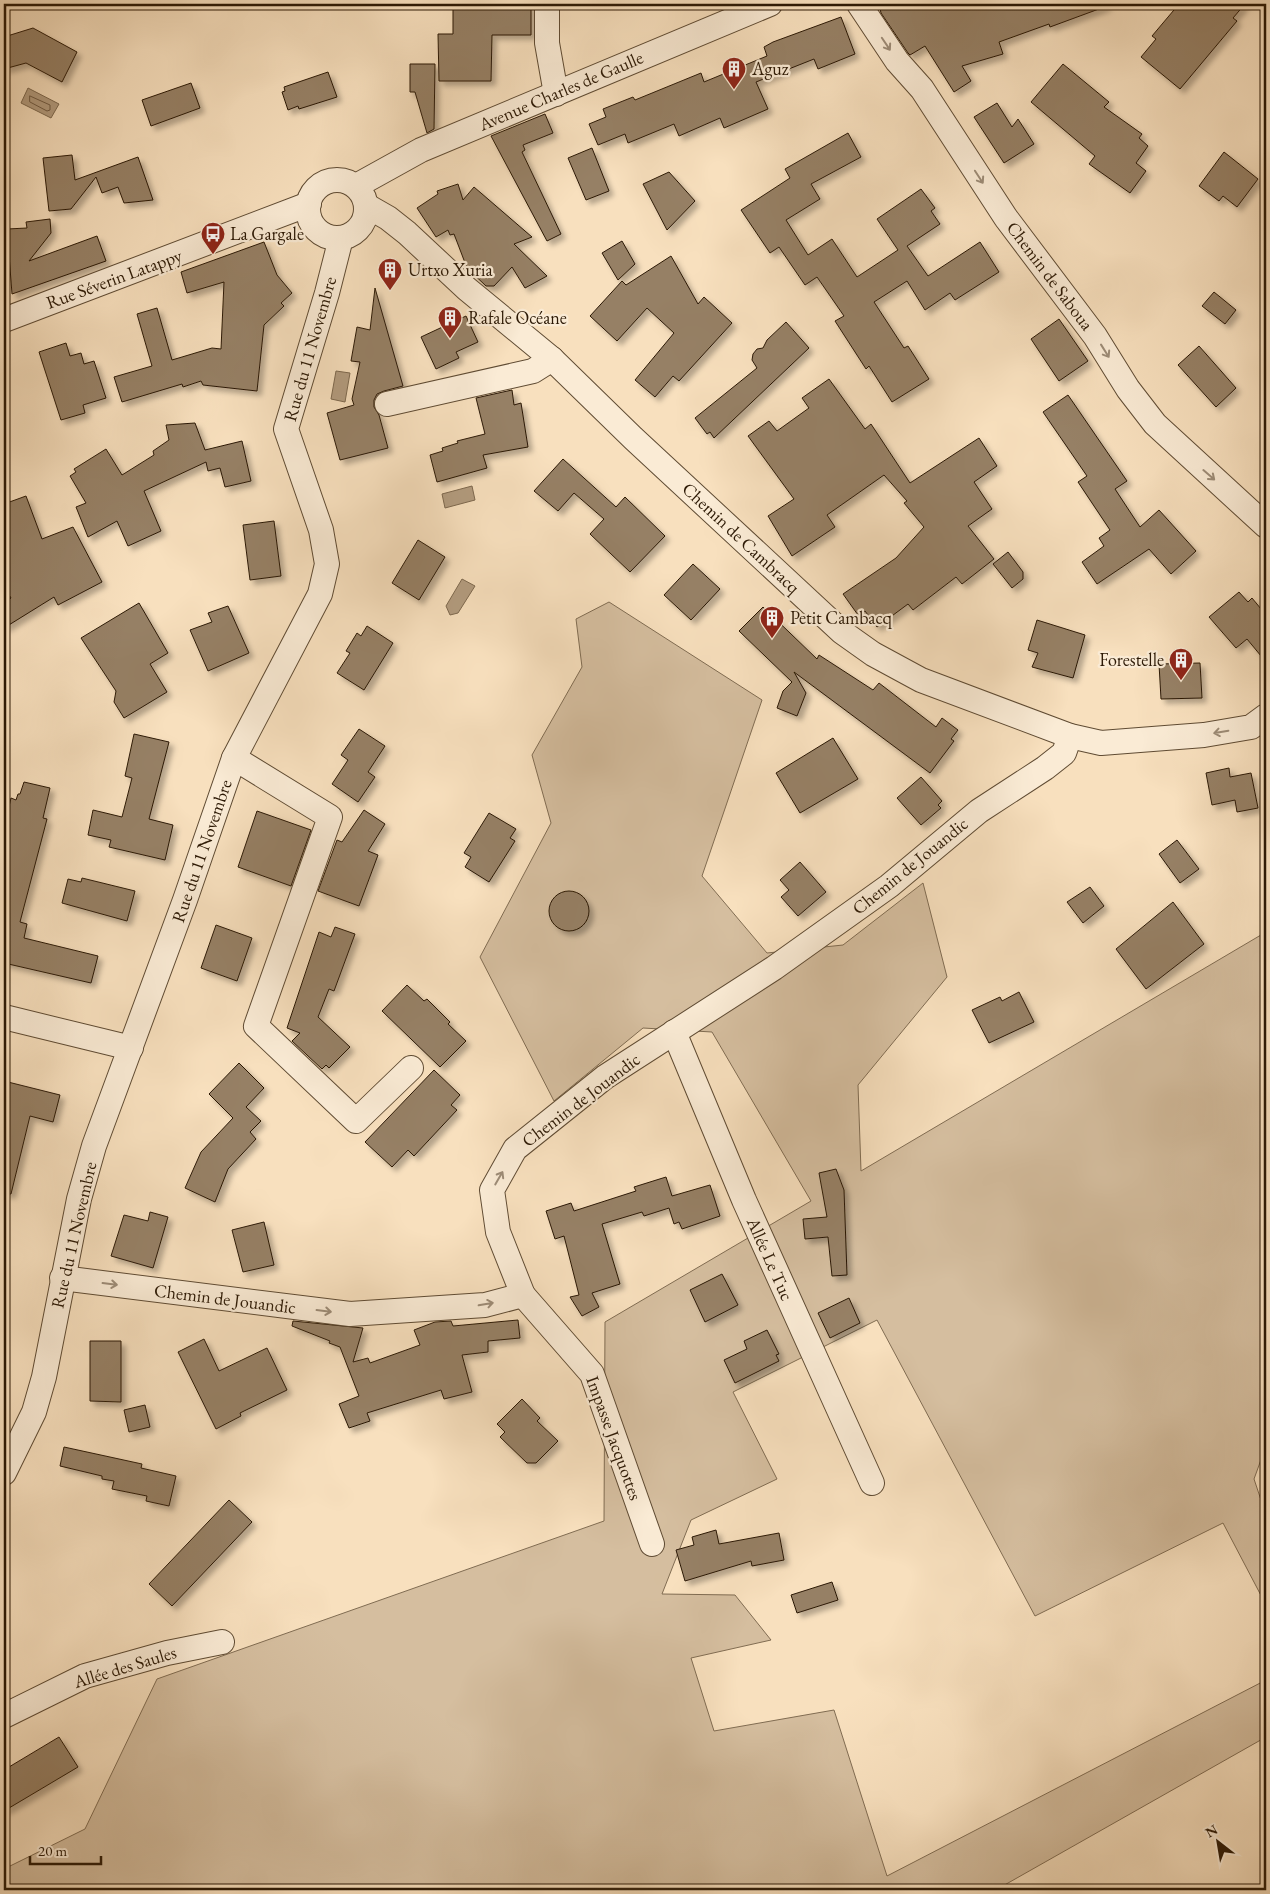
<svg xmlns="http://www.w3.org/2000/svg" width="1270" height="1894" viewBox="0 0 1270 1894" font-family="'EB Garamond',serif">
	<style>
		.green { fill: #d5be9f; stroke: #806c52 }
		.water { fill: #b39c7f; stroke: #7d684e }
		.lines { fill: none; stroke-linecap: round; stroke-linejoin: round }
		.shore { stroke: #705a42; stroke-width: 1 }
		.building { fill: #968065; stroke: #2c1905; filter: url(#shadow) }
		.minor-casing { stroke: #5f4b33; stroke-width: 26 }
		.minor { stroke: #faebd5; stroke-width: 24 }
		.oneway { stroke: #9d8c77 }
		.labels { text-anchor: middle; stroke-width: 4.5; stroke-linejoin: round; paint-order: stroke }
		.poi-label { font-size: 18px; fill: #2c1905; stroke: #faebd5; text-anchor: start }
		.street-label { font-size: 18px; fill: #2c1905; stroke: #faebd5 }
	</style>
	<defs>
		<filter id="shadow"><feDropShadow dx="4.5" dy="4.5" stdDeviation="2.5" flood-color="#0004"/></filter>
	</defs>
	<rect width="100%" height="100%" fill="#f8e0be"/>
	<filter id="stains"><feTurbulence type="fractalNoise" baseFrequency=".004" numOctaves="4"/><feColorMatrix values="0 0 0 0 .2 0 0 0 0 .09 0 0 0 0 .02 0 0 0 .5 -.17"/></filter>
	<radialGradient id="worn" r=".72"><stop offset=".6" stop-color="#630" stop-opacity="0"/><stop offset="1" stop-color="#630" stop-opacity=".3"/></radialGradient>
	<polygon class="green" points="609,602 762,700 702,876 767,953 843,945 923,883 947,977 858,1085 861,1171 1266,932 1266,1446 1254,1479 1266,1515 1266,1605 1223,1523 1035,1616 877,1320 733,1392 777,1479 691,1520 662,1594 735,1595 771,1640 691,1658 714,1731 834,1710 887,1876 1266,1680 1266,1737 1001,1887 989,1890 4,1890 4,1869 85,1829 157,1679 604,1521 605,1322 811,1201 712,1032 643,1028 554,1101 480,957 551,823 532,755 582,667 576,619"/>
	<g class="water">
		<polygon points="28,88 59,104 51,118 21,103"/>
		<polygon points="336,371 350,373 345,402 331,399"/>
		<polygon points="472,486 475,500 445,508 442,494"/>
		<polygon points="462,579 475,586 458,613 450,615 446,606"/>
	</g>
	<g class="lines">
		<polygon class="shore" points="30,96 50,105 50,110 47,111 30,102"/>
	</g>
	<g class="building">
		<polygon points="453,4 531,4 531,35 492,35 491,81 439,81 438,34 453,34"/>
		<polygon points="879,4 1106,4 1107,6 1050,27 1049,24 999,42 1003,54 962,66 971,81 954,92 925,46 910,55 908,53 881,13"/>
		<polygon points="1179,4 1245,4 1233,18 1237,21 1180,89 1141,57 1156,39 1152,36"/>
		<polygon points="841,17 855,54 818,69 814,59 756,82 768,109 724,128 720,118 679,136 674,124 628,143 625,134 598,145 589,124 606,117 603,109 633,97 635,100 701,73 704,82 767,56 764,47 773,42"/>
		<polygon points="33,28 77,52 62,82 26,63 4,69 4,37"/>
		<polygon points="410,64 435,64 434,129 427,133 415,92 410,92"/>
		<polygon points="1063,64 1109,102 1104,107 1142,134 1139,138 1148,146 1136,163 1146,171 1130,193 1089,164 1095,156 1031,102"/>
		<polygon points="328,72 337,97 299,109 298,106 288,110 282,92 285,91 284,87"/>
		<polygon points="191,83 200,108 151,126 142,100"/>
		<polygon points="997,103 1012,127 1018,119 1034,144 1004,163 974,117"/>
		<polygon points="545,114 553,133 523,145 525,150 522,152 561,234 547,241 491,136"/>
		<polygon points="848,133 861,157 811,184 820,199 786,220 808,255 832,239 857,277 898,250 877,219 921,189 935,208 931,211 940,224 907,246 928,276 980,242 999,272 955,300 950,293 925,310 907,281 874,302 904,348 908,346 929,379 892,402 869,366 866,369 835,321 844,316 817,277 805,285 779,247 770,253 741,210 790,178 785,169"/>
		<polygon points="592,148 609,191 586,200 568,158"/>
		<polygon points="1224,152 1258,179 1237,207 1223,196 1219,201 1199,186"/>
		<polygon points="72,155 75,180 138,157 153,200 124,203 118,187 102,193 96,177 71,209 49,211 43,158"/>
		<polygon points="669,172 695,201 667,230 643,184"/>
		<polygon points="458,184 463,200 474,187 532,237 514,244 547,276 525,288 512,267 494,286 486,286 467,268 454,234 450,235 448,230 436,237 417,208 438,194 437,191"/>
		<polygon points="50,219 51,233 29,261 97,236 106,261 12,294 7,229 27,228 26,222"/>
		<polygon points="622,241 635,264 618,280 602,253"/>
		<polygon points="264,242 277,275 292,293 281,303 284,306 264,325 257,391 203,385 201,381 183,387 182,384 122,402 114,377 152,366 137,314 157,308 172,360 212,348 221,349 224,282 187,293 181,272"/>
		<polygon points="671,256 698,304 704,297 732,323 679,381 673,376 655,397 635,380 674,333 647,308 617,341 590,316 622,281 626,285"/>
		<polygon points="375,288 403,386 384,391 377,394 374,400 374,407 379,415 388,448 340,460 327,413 354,405 352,399 360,362 351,361 357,327 370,330"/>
		<polygon points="1214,292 1236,310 1225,324 1202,306"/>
		<polygon points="466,316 478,342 456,352 459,358 436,369 421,337"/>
		<polygon points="1059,319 1088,361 1059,381 1031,339"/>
		<polygon points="786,322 809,348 714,438 710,432 707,434 695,418 757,368 752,360 753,354 757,349 763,348 767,340"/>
		<polygon points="66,343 70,356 81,353 84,364 94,361 106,398 83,405 85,413 61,420 39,352"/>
		<polygon points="1199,346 1236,388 1216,407 1178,365"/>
		<polygon points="829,379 865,429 871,424 910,483 979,438 997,466 974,482 992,509 968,526 994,559 962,584 956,577 913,610 908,604 877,627 865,611 858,615 843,594 896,558 924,527 904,503 907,501 884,475 827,515 835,527 792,556 768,516 794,499 748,436 769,421 777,431 809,408 802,398"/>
		<polygon points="512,390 514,405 521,403 528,447 483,455 487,468 437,482 430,455 443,451 442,448 458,443 457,441 485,434 476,398"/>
		<polygon points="1068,395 1127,481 1115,489 1140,527 1159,510 1196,551 1171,574 1149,549 1097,584 1082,562 1104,546 1099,538 1110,530 1078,482 1087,476 1043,412"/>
		<polygon points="195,423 205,450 242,441 251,481 225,487 220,468 208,471 206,462 144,491 161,531 128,546 117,521 88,537 76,507 86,503 70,476 76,472 74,469 106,449 122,475 154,455 153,451 169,440 166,425"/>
		<polygon points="563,459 616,507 625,497 665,536 630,572 590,534 604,519 574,493 558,511 534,491"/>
		<polygon points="26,496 42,539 73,527 102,582 58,605 54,597 4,628 4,603 11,598 4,587 4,504"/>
		<polygon points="274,521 281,576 250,580 243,525"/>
		<polygon points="418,540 445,557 419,600 392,583"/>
		<polygon points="1008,552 1023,572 1023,579 1012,588 993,564"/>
		<polygon points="693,564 720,589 691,620 664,595"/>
		<polygon points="1239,592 1248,602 1252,598 1266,615 1266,662 1247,639 1236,648 1209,617"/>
		<polygon points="139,603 168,653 150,664 167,692 124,718 114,702 116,691 81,638"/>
		<polygon points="228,606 249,653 208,671 190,630 212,622 208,613"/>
		<polygon points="763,607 817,659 819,655 873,690 879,683 936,727 942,718 958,730 951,739 954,741 930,773 794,672 806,693 797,716 777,708 783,691 792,682 739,631"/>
		<polygon points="1037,620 1085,635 1073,678 1032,667 1038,653 1028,650"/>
		<polygon points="367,626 393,643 364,690 337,673 350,653 346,651 357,633 361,636"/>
		<polygon points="1200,663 1202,698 1161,699 1159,664"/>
		<polygon points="359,729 385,746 368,772 375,777 358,802 332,784 348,760 341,755"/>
		<polygon points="134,734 169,742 149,819 173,825 165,860 109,847 111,840 88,835 93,810 122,817 132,778 125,776"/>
		<polygon points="833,738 858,779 800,813 776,773"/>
		<polygon points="1229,768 1230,777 1251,773 1258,808 1237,812 1235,800 1212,805 1206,773"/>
		<polygon points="921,777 942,801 938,805 941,808 921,825 897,798"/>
		<polygon points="24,782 50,788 43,818 47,819 20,922 27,924 24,938 98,956 91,983 4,963 4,828 11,798 16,800 18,794 20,794"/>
		<polygon points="364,810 385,824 368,851 378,855 359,906 318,891 337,840 342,842"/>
		<polygon points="257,811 311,830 291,886 238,867"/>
		<polygon points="489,813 516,829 510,838 515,841 489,882 465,867 471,857 464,853"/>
		<polygon points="1177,840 1199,869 1180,883 1159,854"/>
		<polygon points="800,862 826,892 798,916 781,897 789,890 780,880"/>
		<polygon points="82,878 135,891 127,921 62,903 68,879 81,882"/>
		<polygon points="1090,887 1104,906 1083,923 1067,902"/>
		<circle cx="569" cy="911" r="20"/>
		<polygon points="1173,902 1204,944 1146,989 1116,949"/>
		<polygon points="216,925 252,938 237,981 201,968"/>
		<polygon points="335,927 355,934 334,991 329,989 318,1017 350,1047 329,1068 326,1065 322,1069 292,1041 300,1033 287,1028 319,932 331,937"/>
		<polygon points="407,985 424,1001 427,999 450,1022 448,1024 466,1041 440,1067 382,1011"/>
		<polygon points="1019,992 1034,1022 989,1043 972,1010 1000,997 1002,1001"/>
		<polygon points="239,1063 264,1088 246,1107 261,1121 250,1132 256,1139 228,1169 215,1202 185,1188 201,1152 233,1118 209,1094"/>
		<polygon points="434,1070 460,1095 451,1105 457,1110 414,1156 408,1150 392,1167 365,1142"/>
		<polygon points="4,1081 60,1095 53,1122 30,1116 11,1194 4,1193"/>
		<polygon points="836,1169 844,1190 847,1275 832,1276 828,1237 805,1239 803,1219 827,1217 819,1173"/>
		<polygon points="666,1177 672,1196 710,1185 720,1216 682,1229 679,1222 674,1224 669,1208 644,1216 642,1212 602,1224 620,1284 592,1293 599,1307 582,1316 570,1297 579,1295 564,1236 555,1239 546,1211 571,1203 574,1211 636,1191 634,1187"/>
		<polygon points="150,1212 168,1217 153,1268 111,1256 124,1215 148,1221"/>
		<polygon points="264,1222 274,1265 243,1272 232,1230"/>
		<polygon points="722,1274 738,1305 705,1322 690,1290"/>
		<polygon points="849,1298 860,1323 830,1338 818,1313"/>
		<polygon points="518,1320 520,1338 488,1341 488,1352 462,1355 472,1392 444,1399 441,1390 367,1413 370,1421 349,1428 339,1404 359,1396 340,1347 329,1343 330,1341 292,1326 293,1321 363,1328 353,1362 368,1358 370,1363 420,1345 414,1330 435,1322 451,1321 453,1326"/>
		<polygon points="767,1330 779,1354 776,1355 779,1361 735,1383 724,1360 747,1349 744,1341"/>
		<polygon points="204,1339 219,1371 267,1348 287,1390 240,1413 241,1416 216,1429 178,1352"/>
		<polygon points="90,1341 121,1341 121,1402 90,1401"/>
		<polygon points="522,1399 540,1418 537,1421 558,1441 536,1463 527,1463 500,1437 505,1432 497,1424"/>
		<polygon points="145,1405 150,1427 129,1432 124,1410"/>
		<polygon points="64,1447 142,1464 141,1468 176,1476 169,1506 146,1501 147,1496 112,1489 114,1481 102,1479 102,1476 60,1466"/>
		<polygon points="229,1500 252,1522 172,1606 149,1584"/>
		<polygon points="716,1530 719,1544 779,1533 784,1560 752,1566 751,1561 685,1581 676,1550 694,1545 692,1537"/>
		<polygon points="832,1582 838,1600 797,1613 791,1595"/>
		<polygon points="59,1737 78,1767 4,1811 4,1770"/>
	</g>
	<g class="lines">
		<defs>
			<g id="minor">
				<polyline points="547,4 547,43 556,94"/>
				<polyline points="859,4 897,61 922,89 1006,218 1095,336 1128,389 1155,424 1266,526"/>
				<circle cx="337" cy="209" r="29"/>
				<polyline points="356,186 421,150 770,4"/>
				<polyline points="367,206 388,218 407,233 467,289 552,359 633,438 842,632 873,654 921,680 1070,736 1101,743 1204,735 1251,727 1266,716"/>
				<polyline points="4,320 309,204"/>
				<polyline points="387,404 533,371 552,359"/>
				<polyline points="234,758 330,817 256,1026 356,1121 411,1068"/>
				<polyline points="4,1017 131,1048"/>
				<polyline points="674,1032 744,1200 872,1483"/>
				<polyline points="62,1278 350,1314 485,1305 523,1295 498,1232 492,1190 515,1149 605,1077 774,968 889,886 979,811 1045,768 1064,753 1070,736"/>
				<polyline points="523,1295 592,1374 652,1544"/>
				<polyline points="4,1473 34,1412 44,1377 79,1199 94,1146 185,900 234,758 320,594 327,564 321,530 286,429 327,293 341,238"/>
				<polyline points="4,1716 85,1676 167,1653 222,1642"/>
			</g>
		</defs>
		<use href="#minor" class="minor-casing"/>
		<use href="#minor" class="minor"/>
	</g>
	<defs><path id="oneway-shaft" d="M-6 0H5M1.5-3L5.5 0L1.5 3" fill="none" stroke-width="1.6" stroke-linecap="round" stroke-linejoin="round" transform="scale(1.25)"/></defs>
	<g class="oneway">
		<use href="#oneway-shaft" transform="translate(886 44) rotate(56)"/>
		<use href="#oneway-shaft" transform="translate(979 177) rotate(57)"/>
		<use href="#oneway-shaft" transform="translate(1105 351) rotate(58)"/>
		<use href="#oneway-shaft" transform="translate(1209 475) rotate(41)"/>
		<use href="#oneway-shaft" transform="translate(1221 732) rotate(170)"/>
		<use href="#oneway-shaft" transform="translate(499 1178) rotate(-60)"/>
		<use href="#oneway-shaft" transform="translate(110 1284) rotate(7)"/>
		<use href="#oneway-shaft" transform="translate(486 1304) rotate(-10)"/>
		<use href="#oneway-shaft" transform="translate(324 1311) rotate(7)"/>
	</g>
	<defs>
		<symbol id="building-pin" viewBox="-11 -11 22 30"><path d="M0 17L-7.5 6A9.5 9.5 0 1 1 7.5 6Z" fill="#8f2418" stroke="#faebd5"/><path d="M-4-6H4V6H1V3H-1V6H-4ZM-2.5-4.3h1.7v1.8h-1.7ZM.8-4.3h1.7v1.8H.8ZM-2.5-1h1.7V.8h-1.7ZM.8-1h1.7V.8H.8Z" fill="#fff"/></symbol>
		<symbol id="bus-pin" viewBox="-11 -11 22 30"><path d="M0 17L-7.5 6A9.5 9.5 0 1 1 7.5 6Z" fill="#8f2418" stroke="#faebd5"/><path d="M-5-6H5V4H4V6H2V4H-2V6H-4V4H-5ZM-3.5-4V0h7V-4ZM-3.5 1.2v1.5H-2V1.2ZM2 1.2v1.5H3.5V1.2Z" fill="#fff"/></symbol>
	</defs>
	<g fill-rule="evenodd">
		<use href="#building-pin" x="720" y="55" width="28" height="38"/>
		<use href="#bus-pin" x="199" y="220" width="28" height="38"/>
		<use href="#building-pin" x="376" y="256" width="28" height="38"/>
		<use href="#building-pin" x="436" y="304" width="28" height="38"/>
		<use href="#building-pin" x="758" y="604" width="28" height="38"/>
		<use href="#building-pin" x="1167" y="646" width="28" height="38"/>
	</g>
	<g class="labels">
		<g class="poi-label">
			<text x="752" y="75">Aguz</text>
			<text x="230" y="240">La Gargale</text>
			<text x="408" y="276">Urtxo Xuria</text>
			<text x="468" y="324">Rafale Océane</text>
			<text x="790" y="624">Petit Cambacq</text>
			<text x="1164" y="666" text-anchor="end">Forestelle</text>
		</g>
		<g class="street-label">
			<text transform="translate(561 91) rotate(-23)" y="6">Avenue Charles de Gaulle</text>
			<text transform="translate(1050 276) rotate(53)" y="6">Chemin de Saboua</text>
			<text transform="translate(114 279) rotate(-20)" y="6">Rue Séverin Latappy</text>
			<text transform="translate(310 349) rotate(-74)" y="6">Rue du 11 Novembre</text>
			<text transform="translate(741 538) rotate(43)" y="6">Chemin de Cambracq</text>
			<text transform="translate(202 851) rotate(-71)" y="6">Rue du 11 Novembre</text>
			<text transform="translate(910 866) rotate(-39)" y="6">Chemin de Jouandic</text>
			<text transform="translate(581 1100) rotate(-37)" y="6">Chemin de Jouandic</text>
			<text transform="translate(74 1235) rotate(-77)" y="6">Rue du 11 Novembre</text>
			<text transform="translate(770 1259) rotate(66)" y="6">Allée Le Tuc</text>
			<text transform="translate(225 1299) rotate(7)" y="6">Chemin de Jouandic</text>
			<text transform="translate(614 1438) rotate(70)" y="6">Impasse Jacquottes</text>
			<text transform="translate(125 1667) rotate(-17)" y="6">Allée des Saules</text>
		</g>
	</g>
	<rect width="1270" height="1894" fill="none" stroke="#f8e0be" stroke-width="20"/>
	<rect x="5" y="5" width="1260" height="1884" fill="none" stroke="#2c1905" stroke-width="2.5"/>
	<rect x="10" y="10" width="1250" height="1874" fill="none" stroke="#2c1905"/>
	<g transform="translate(1218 1842) rotate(329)" stroke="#faebd5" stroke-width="4" paint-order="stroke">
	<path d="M0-4L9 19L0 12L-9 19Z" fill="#2c1905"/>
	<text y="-8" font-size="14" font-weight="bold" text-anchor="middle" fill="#2c1905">N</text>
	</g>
	<path d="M30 1856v8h71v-8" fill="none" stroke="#2c1905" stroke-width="2.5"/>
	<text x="38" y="1856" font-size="15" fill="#2c1905" stroke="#faebd5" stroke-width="4" paint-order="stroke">20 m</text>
	<rect width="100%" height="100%" filter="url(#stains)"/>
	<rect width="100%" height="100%" fill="url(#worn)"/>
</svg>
